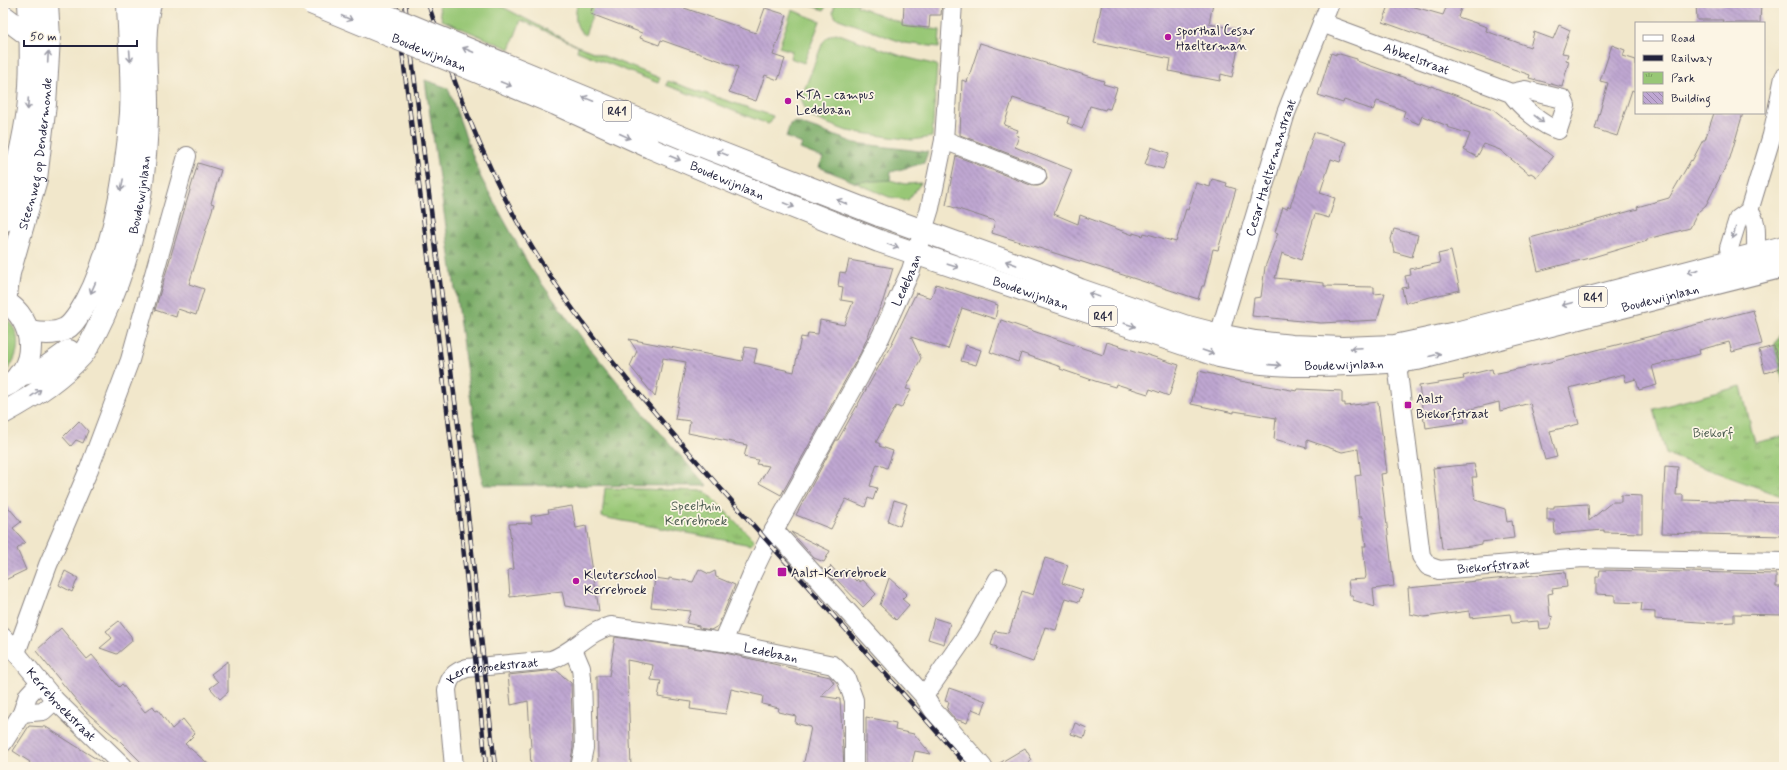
<svg xmlns="http://www.w3.org/2000/svg" width="1787" height="770" viewBox="0 0 1787 770" font-family="Mynerve,sans-serif">
	<style>
		.grass { fill: #98c776; stroke: #5d7458 }
		.forest { fill: url(#forest-firs); stroke: #4e6751 }
		.park { fill: url(#park-tufts); stroke: #5d7458 }
		.building { fill: url(#building-back-hatch) }
		.lines { fill: none; stroke-linecap: round; stroke-linejoin: round }
		.minor-casing { stroke: #8a8483; stroke-width: 20 }
		.major-casing { stroke: #8a8483; stroke-width: 24 }
		.minor { stroke: #fff; stroke-width: 18 }
		.major { stroke: #fff; stroke-width: 22 }
		.rail-casing { stroke: #22223b; stroke-width: 4.5 }
		.rail { stroke: #fcf5e5; stroke-width: 3; stroke-dasharray: 9; stroke-linecap: butt }
		.major-bridge-casing { stroke: #8a8483; stroke-width: 24; stroke-linecap: butt }
		.major-bridge { stroke: #fff; stroke-width: 22 }
		.oneway { stroke: #9c9ca7 }
		.poi-dot { fill: #b5179e; stroke: #fcf5e5; stroke-width: 1.5 }
		.labels { text-anchor: middle; stroke-width: 3.5; stroke-linejoin: round; paint-order: stroke }
		.shield { fill: #fcf5e5; stroke: #63616e; stroke-width: 1 }
		.shield-label { font-size: 12px; font-weight: bold; fill: #22223b }
		.poi-label { font-size: 13px; fill: #22223b; stroke: #fcf5e5; text-anchor: start }
		.street-label { font-size: 13px; fill: #22223b; stroke: #fcf5e5 }
		.park-label { font-size: 13px; fill: #4b5c50; stroke: #fcf5e5 }
	</style>
	<defs>
		<pattern id="forest-firs" width="22" height="20" patternUnits="userSpaceOnUse"><rect width="22" height="20" fill="#7aac67"/><path d="M5 1l3.5 6h-7zM16 11l3.5 6h-7z" fill="#648c56"/></pattern>
		<pattern id="park-tufts" width="24" height="20" patternUnits="userSpaceOnUse"><rect width="24" height="20" fill="#98c776"/><path d="M3 7l-1-3M5 7V3M7 7l1-3M15 17l-1-3M17 17v-4M19 17l1-3" fill="none" stroke="#7ca162"/></pattern>
		<pattern id="building-back-hatch" width="6" height="6" patternUnits="userSpaceOnUse"><rect width="6" height="6" fill="#bfa7d2"/><path d="M-1 5l2 2M0 0l6 6M5-1l2 2" fill="none" stroke="#9b88ac"/></pattern>
	</defs>
	<rect width="100%" height="100%" fill="#fcf5e5"/>
	<filter id="ink" filterUnits="userSpaceOnUse"><feTurbulence type="fractalNoise" baseFrequency=".025" numOctaves="2"/><feDisplacementMap in="SourceGraphic" scale="8" xChannelSelector="R" yChannelSelector="G"/><feConvolveMatrix kernelMatrix="1 2 1 2 8 2 1 2 1" color-interpolation-filters="sRGB"/></filter>
	<filter id="wash" filterUnits="userSpaceOnUse"><feTurbulence type="fractalNoise" baseFrequency=".012" numOctaves="4" result="noise"/><feDisplacementMap in="SourceGraphic" scale="16" xChannelSelector="R" yChannelSelector="G"/><feGaussianBlur stdDeviation="0.9" result="paint"/><feColorMatrix in="noise" values="0 0 0 0 0 0 0 0 0 0 0 0 0 0 0 0 0 1.4 0 .05"/><feComposite in="paint" operator="in"/></filter>
	<g filter="url(#wash)">
		<rect width="100%" height="100%" fill="#f1e7cb"/>
		<g class="grass">
			<polygon points="438,3 495,3 578,46 660,78 658,83 577,51 578,46 521,20 510,49 442,20"/>
			<path d="M578,3H597L585,35C574,28 574,14 578,3Z"/>
			<polygon points="804,3 827,3 824,10"/>
			<polygon points="835,3 858,3 857,6 909,26 940,30 939,47 904,43 836,18 833,12"/>
			<polygon points="792,10 820,21 804,63 790,58 792,51 779,47"/>
			<polygon points="836,33 904,57 937,65 932,137 912,140 847,131 808,116 801,98 823,42 829,36"/>
			<polygon points="668,81 773,116 771,122 768,124 666,85"/>
			<polygon points="890,180 905,184 921,183 908,200 889,197 854,182"/>
			<path d="M3,316C24,331 21,358 3,374Z"/>
		</g>
		<g class="forest">
			<polygon points="425,80 448,88 481,178 531,269 588,346 644,414 707,486 483,485"/>
			<polygon points="796,122 855,143 928,152 924,163 891,172 890,180 854,182 819,167 823,158 800,149 802,144 786,137 790,124"/>
		</g>
		<g class="park">
			<polygon points="1783,328 1784,328 1784,384 1774,346"/>
			<polygon points="1741,386 1755,443 1784,436 1784,497 1666,454 1654,409"/>
			<polygon points="605,488 705,491 754,540 751,545 602,517"/>
		</g>
		<g id="blocks">
			<g class="building">
				<polygon points="595,3 670,3 756,33 765,8 787,15 773,55 785,59 778,80 765,75 756,101 729,92 738,67 661,40 659,45 640,38 642,33 591,14"/>
				<polygon points="904,3 942,3 941,15 930,15 929,28 908,26 903,25"/>
				<polygon points="1102,3 1213,3 1209,24 1242,30 1232,77 1221,74 1220,81 1169,71 1171,59 1094,43"/>
				<polygon points="1390,3 1401,3 1443,15 1448,3 1463,3 1458,17 1487,27 1486,31 1530,47 1534,32 1553,39 1559,25 1570,30 1562,53 1568,54 1566,60 1569,61 1562,87 1529,78 1530,75 1383,22"/>
				<polygon points="1723,3 1761,3 1760,23 1722,23 1723,20 1697,20 1696,4 1723,5"/>
				<polygon points="980,43 1104,81 1103,84 1117,88 1110,109 1106,108 1105,110 1090,106 1082,129 1067,123 1069,117 1013,98 1004,125 1018,130 1016,135 1019,136 1015,147 1072,170 1054,214 1078,224 1080,215 1133,235 1133,233 1143,236 1144,233 1176,242 1186,209 1188,210 1196,183 1210,187 1212,179 1227,183 1226,186 1236,189 1218,250 1213,249 1204,286 1202,286 1198,299 992,233 995,221 946,205 956,156 1033,186 1038,186 1043,184 1047,179 1045,170 1041,166 960,135 962,80 967,82"/>
				<polygon points="1612,45 1625,50 1623,56 1636,60 1636,92 1632,90 1617,136 1595,129 1608,83 1600,81"/>
				<polygon points="1331,53 1336,55 1336,53 1357,59 1357,61 1431,87 1431,86 1493,109 1553,157 1537,177 1531,173 1529,174 1500,150 1484,144 1477,157 1464,150 1470,134 1447,127 1448,126 1422,116 1419,124 1403,117 1405,111 1384,103 1377,101 1373,110 1344,100 1343,103 1318,95"/>
				<polygon points="1714,113 1743,113 1730,158 1706,205 1698,212 1690,228 1647,239 1647,241 1593,257 1538,271 1530,238 1638,209 1637,207 1669,198 1691,160 1692,161 1703,140 1705,140"/>
				<polygon points="1314,132 1346,142 1340,162 1331,159 1320,193 1335,198 1329,218 1315,214 1301,260 1282,253 1275,278 1324,283 1324,286 1374,287 1374,294 1385,293 1377,320 1321,323 1252,316 1254,298 1261,297 1265,267 1278,233 1275,232 1283,207 1287,209 1288,206 1290,207"/>
				<polygon points="1151,147 1169,153 1163,169 1145,164"/>
				<polygon points="198,163 221,170 211,203 214,204 189,284 204,289 196,315 178,309 176,317 155,310"/>
				<polygon points="1394,229 1418,235 1412,257 1394,252 1391,239"/>
				<polygon points="1451,251 1460,290 1405,303 1402,288 1408,287 1405,276 1411,275 1410,269 1440,263 1438,254"/>
				<polygon points="849,260 893,268 883,301 861,352 781,495 759,483 769,466 756,464 758,460 744,457 747,445 688,433 690,421 675,419 686,362 663,358 655,397 630,366 637,351 629,339 742,361 745,347 757,349 754,363 794,372 801,337 807,338 808,333 818,334 820,320 844,325 853,302 841,300 843,287 838,286 840,272 846,273"/>
				<polygon points="936,284 998,305 995,319 962,308 948,349 911,337 921,358 906,389 911,390 901,408 896,406 876,442 880,444 879,446 893,451 887,468 877,464 870,486 877,488 873,500 868,498 865,507 846,499 831,529 796,515 836,440 838,440 892,343 916,293 931,298"/>
				<polygon points="1753,310 1762,344 1732,352 1729,342 1699,350 1700,354 1652,366 1657,385 1639,390 1636,379 1626,382 1624,374 1569,388 1579,424 1550,431 1557,457 1545,460 1530,403 1500,411 1499,402 1463,411 1465,422 1426,428 1425,421 1424,421 1419,386 1464,379 1463,376 1492,369 1493,374 1542,364"/>
				<polygon points="1001,320 1103,355 1107,342 1179,365 1169,396 1150,389 1148,394 1116,384 1115,387 1095,381 1060,369 1061,367 1021,353 1018,362 990,352"/>
				<polygon points="966,345 981,350 976,365 961,361"/>
				<polygon points="1774,346 1780,368 1765,373 1759,350"/>
				<polygon points="1199,371 1240,381 1297,391 1298,389 1342,391 1342,403 1345,403 1345,406 1378,402 1387,473 1381,474 1394,586 1373,589 1375,607 1353,600 1353,596 1350,596 1348,580 1365,579 1366,576 1363,546 1366,546 1362,517 1359,517 1355,476 1361,475 1358,449 1342,452 1307,440 1307,448 1274,439 1276,418 1234,411 1234,413 1191,404"/>
				<polygon points="79,421 88,431 83,443 76,440 71,446 63,437"/>
				<polygon points="1474,464 1477,477 1472,477 1475,500 1505,509 1507,522 1512,521 1514,538 1481,542 1481,544 1471,546 1442,549 1433,468"/>
				<polygon points="1665,466 1678,467 1676,495 1683,495 1683,500 1782,503 1782,512 1784,512 1784,536 1662,533"/>
				<polygon points="1621,495 1642,496 1642,533 1604,532 1604,530 1555,534 1554,520 1547,520 1547,508 1554,508 1554,506 1588,504 1589,521 1612,502 1621,502"/>
				<polygon points="894,500 907,504 900,526 888,521"/>
				<polygon points="3,501 21,522 13,528 25,542 17,549 26,570 3,581"/>
				<polygon points="572,506 576,528 586,526 599,611 565,606 562,591 510,597 508,570 514,569 509,524 532,523 531,516 549,513 548,510"/>
				<polygon points="791,532 830,551 824,562 814,558"/>
				<polygon points="1045,558 1068,565 1062,583 1083,590 1079,602 1066,598 1056,630 1045,627 1033,662 996,649 997,647 991,645 995,631 1008,633 1010,630 1022,591 1033,595"/>
				<polygon points="831,566 839,575 845,569 856,581 858,579 860,582 863,580 876,594 863,607 835,578 833,580 826,571"/>
				<polygon points="699,569 709,574 715,571 716,577 735,585 718,626 711,630 699,628 699,626 686,623 691,611 651,607 655,578 669,580 669,578 693,582"/>
				<polygon points="1600,570 1776,574 1776,587 1783,587 1784,591 1784,615 1734,614 1734,622 1714,623 1655,619 1655,612 1641,611 1642,603 1615,602 1615,595 1596,594 1596,577 1599,577"/>
				<polygon points="65,571 78,578 72,592 59,585"/>
				<polygon points="1565,572 1567,587 1552,589 1553,593 1548,594 1550,616 1553,617 1549,628 1539,629 1538,621 1512,623 1510,614 1470,618 1469,611 1424,617 1410,614 1408,588"/>
				<polygon points="889,578 907,594 902,599 909,605 896,620 880,605"/>
				<polygon points="934,618 950,623 944,644 928,639"/>
				<polygon points="119,621 131,636 132,641 117,654 100,648 112,638 106,631"/>
				<polygon points="61,628 87,659 92,655 119,687 122,684 145,712 153,706 156,711 158,710 172,729 183,719 195,734 185,744 212,767 146,767 121,742 85,711 36,651"/>
				<polygon points="615,637 721,652 830,677 834,683 820,696 840,699 844,767 803,767 811,727 795,723 796,716 778,712 779,708 762,704 763,696 731,689 726,714 690,709 691,702 658,697 661,681 651,680 653,665 627,660 631,767 598,767 597,676 609,676"/>
				<polygon points="228,661 228,692 220,699 210,688 218,682 211,674"/>
				<polygon points="556,670 571,683 573,747 570,767 531,767 530,748 531,748 528,701 511,705 508,675"/>
				<polygon points="949,688 986,701 982,713 972,709 967,723 955,719 947,710 949,702 945,701"/>
				<polygon points="866,717 896,723 895,730 914,734 931,754 915,751 911,767 866,767"/>
				<polygon points="1075,723 1087,728 1084,738 1071,734"/>
				<polygon points="29,726 46,727 109,767 27,767 30,762 13,751"/>
				<polygon points="1025,748 1032,760 1019,767 993,767"/>
			</g>
		</g>
	</g>
	<g filter="url(#ink)">
		<use href="#blocks" fill-opacity="0" stroke="#8a8483" stroke-width="1"/>
		<g class="lines">
			<defs>
				<g id="minor">
					<path id="s1" d="M1322,23L1511,93L1525,90L1563,99L1566,106L1558,130C1542,126 1520,106 1511,93"/>
					<polyline points="944,140 1037,176"/>
					<path d="M1749,211C1760,224 1754,239 1757,254C1758,259 1759,263 1760,267"/>
					<polyline points="1731,261 1729,248 1738,219 1749,211 1772,135 1784,77"/>
					<path id="s2" d="M1219,335L1286,113L1330,3"/>
					<path id="s3" d="M1395,348L1421,556L1428,566L1439,570L1583,558L1784,562"/>
					<polyline points="774,530 924,696 933,710 983,767"/>
					<path id="s4" d="M3,637L55,700L124,767"/>
					<path id="s5" d="M723,642L752,574L768,541L860,376L881,336L911,270L930,208L944,140L953,3"/>
					<polyline points="573,649 581,668 582,678 584,748 580,767"/>
					<polyline points="16,653 48,565 89,469 130,360 187,156"/>
					<polyline points="924,696 970,630 998,579"/>
					<polyline points="22,713 43,711 55,700"/>
					<polyline points="3,743 22,713 28,695 40,682"/>
					<path id="s6" d="M454,767L447,690C449,677 455,672 467,668L551,660C573,653 588,631 611,626L723,642L833,665L846,678L854,700V767"/>
				</g>
				<g id="major">
					<polyline points="3,16 31,37"/>
					<path id="s7" d="M650,147L766,196L879,241L1219,356C1263,366 1302,366 1347,364C1370,363 1394,363 1417,359L1784,266"/>
					<polyline points="879,215 1048,276 1080,290 1184,326 1219,335 1255,342 1292,346 1343,348 1395,346 1456,333 1784,247"/>
					<path d="M3,221C13,185 23,147 28,110C32,77 31,37 29,3"/>
					<path d="M3,301C37,318 41,372 3,387"/>
					<path id="s8" d="M5,302L9,273L36,179L45,104L49,38L47,3"/>
					<path d="M29,331C40,333 54,335 65,329C71,326 75,320 79,314C112,264 127,172 131,113C133,76 129,39 128,3"/>
					<polyline points="19,375 44,369 69,351"/>
					<path id="s9" d="M3,413C31,398 59,380 81,356C90,346 97,329 103,317C133,253 146,185 147,114C148,78 141,39 150,3"/>
				</g>
			</defs>
			<use href="#minor" class="minor-casing"/>
			<use href="#major" class="major-casing"/>
			<use href="#minor" class="minor"/>
			<use href="#major" class="major"/>
			<defs>
				<g id="rail">
					<path d="M396,3C428,257 462,512 486,767"/>
					<polyline points="405,3 460,441 495,767"/>
					<path d="M428,3C454,85 484,164 527,239C581,331 652,410 722,490C804,582 886,675 968,767"/>
				</g>
			</defs>
			<use href="#rail" class="rail-casing"/>
			<use href="#rail" class="rail"/>
			<defs>
				<g id="major-bridge">
					<path id="s10" d="M311,3L556,104L650,147"/>
					<polyline points="356,3 710,149 879,215"/>
				</g>
			</defs>
			<use href="#major-bridge" class="major-bridge-casing"/>
			<use href="#major-bridge" class="major-bridge"/>
		</g>
		<defs><path id="oneway-shaft" d="M-6 0H5M1.5-3L5.5 0L1.5 3" fill="none" stroke-width="1.6" stroke-linecap="round" stroke-linejoin="round"/></defs>
		<g class="oneway">
			<use href="#oneway-shaft" transform="translate(347 18) rotate(23)"/>
			<use href="#oneway-shaft" transform="translate(468 50) rotate(-157)"/>
			<use href="#oneway-shaft" transform="translate(130 56) rotate(86)"/>
			<use href="#oneway-shaft" transform="translate(48 57) rotate(-87)"/>
			<use href="#oneway-shaft" transform="translate(506 84) rotate(22)"/>
			<use href="#oneway-shaft" transform="translate(588 99) rotate(-158)"/>
			<use href="#oneway-shaft" transform="translate(28 104) rotate(93)"/>
			<use href="#oneway-shaft" transform="translate(1539 119) rotate(38)"/>
			<use href="#oneway-shaft" transform="translate(625 136) rotate(25)"/>
			<use href="#oneway-shaft" transform="translate(722 153) rotate(-158)"/>
			<use href="#oneway-shaft" transform="translate(675 158) rotate(23)"/>
			<use href="#oneway-shaft" transform="translate(122 185) rotate(101)"/>
			<use href="#oneway-shaft" transform="translate(842 202) rotate(-158)"/>
			<use href="#oneway-shaft" transform="translate(789 205) rotate(22)"/>
			<use href="#oneway-shaft" transform="translate(1734 233) rotate(106)"/>
			<use href="#oneway-shaft" transform="translate(893 246) rotate(19)"/>
			<use href="#oneway-shaft" transform="translate(1011 263) rotate(-160)"/>
			<use href="#oneway-shaft" transform="translate(953 266) rotate(18)"/>
			<use href="#oneway-shaft" transform="translate(1693 271) rotate(165)"/>
			<use href="#oneway-shaft" transform="translate(93 288) rotate(114)"/>
			<use href="#oneway-shaft" transform="translate(1094 295) rotate(-161)"/>
			<use href="#oneway-shaft" transform="translate(1567 304) rotate(165)"/>
			<use href="#oneway-shaft" transform="translate(1130 325) rotate(18)"/>
			<use href="#oneway-shaft" transform="translate(1356 348) rotate(177)"/>
			<use href="#oneway-shaft" transform="translate(1208 352) rotate(19)"/>
			<use href="#oneway-shaft" transform="translate(1435 355) rotate(-14)"/>
			<use href="#oneway-shaft" transform="translate(1275 365) rotate(4)"/>
			<use href="#oneway-shaft" transform="translate(36 393) rotate(-35)"/>
		</g>
	</g>
	<g class="poi-dot">
		<circle cx="1168" cy="37" r="4"/>
		<circle cx="788" cy="101" r="4"/>
		<rect x="1404" y="401" width="8" height="8" rx="2"/>
		<rect x="777" y="567" width="10" height="10" rx="2"/>
		<circle cx="576" cy="581" r="4"/>
	</g>
	<g class="labels">
		<g class="shield">
			<rect x="603" y="101" width="28" height="20" rx="3"/>
			<rect x="1579" y="287" width="28" height="20" rx="3"/>
			<rect x="1089" y="306" width="28" height="20" rx="3"/>
		</g>
		<g class="shield-label">
			<text x="617" y="115">R41</text>
			<text x="1593" y="301">R41</text>
			<text x="1103" y="320">R41</text>
		</g>
		<g class="poi-label">
			<text x="1176" y="35">sporthal Cesar<tspan x="1176" dy="15">Haelterman</tspan></text>
			<text x="796" y="99">KTA - campus<tspan x="796" dy="15">Ledebaan</tspan></text>
			<text x="1416" y="403">Aalst<tspan x="1416" dy="15">Biekorfstraat</tspan></text>
			<text x="791" y="577">Aalst-Kerrebroek</text>
			<text x="584" y="579">Kleuterschool<tspan x="584" dy="15">Kerrebroek</tspan></text>
		</g>
		<g class="street-label">
			<text dy="5" stroke="none"><textPath href="#s10" startOffset="128">Boudewijnlaan</textPath></text>
			<text dy="5" stroke="none"><textPath href="#s1" startOffset="101">Abbeelstraat</textPath></text>
			<text dy="5" stroke="none"><textPath href="#s8" startOffset="152">Steenweg op Dendermonde</textPath></text>
			<text dy="5" stroke="none"><textPath href="#s2" startOffset="175">Cesar Haeltermanstraat</textPath></text>
			<text dy="5" stroke="none"><textPath href="#s7" startOffset="84">Boudewijnlaan</textPath></text>
			<text dy="5" stroke="none"><textPath href="#s9" startOffset="270">Boudewijnlaan</textPath></text>
			<text dy="5" stroke="none"><textPath href="#s5" startOffset="406">Ledebaan</textPath></text>
			<text dy="5" stroke="none"><textPath href="#s7" startOffset="408">Boudewijnlaan</textPath></text>
			<text dy="5" stroke="none"><textPath href="#s7" startOffset="1056">Boudewijnlaan</textPath></text>
			<text dy="5" stroke="none"><textPath href="#s7" startOffset="732">Boudewijnlaan</textPath></text>
			<text dy="5" stroke="none"><textPath href="#s3" startOffset="288">Biekorfstraat</textPath></text>
			<text dy="5" stroke="none"><textPath href="#s6" startOffset="425">Ledebaan</textPath></text>
			<text dy="5" stroke="none"><textPath href="#s6" startOffset="133">Kerrebroekstraat</textPath></text>
			<text dy="5" stroke="none"><textPath href="#s4" startOffset="89">Kerrebroekstraat</textPath></text>
		</g>
		<g class="park-label">
			<text x="1713" y="437">Biekorf</text>
			<text x="696" y="510">Speeltuin<tspan x="696" dy="15">Kerrebroek</tspan></text>
		</g>
	</g>
	<rect width="1787" height="770" fill="none" stroke="#fcf5e5" stroke-width="16"/>
	<rect x="1635" y="22" width="130" height="92" fill="#fcf5e5" stroke="#a5a1a1"/>
	<rect x="1643" y="35" width="20" height="6" fill="#ffffff" stroke="#a5a1a1"/>
	<text x="1671" y="42" font-size="12" fill="#22223b">Road</text>
	<rect x="1643" y="55" width="20" height="6" fill="#22223b" stroke="#a5a1a1"/>
	<text x="1671" y="62" font-size="12" fill="#22223b">Railway</text>
	<rect x="1643" y="72" width="20" height="12" fill="url(#park-tufts)" stroke="#a5a1a1"/>
	<text x="1671" y="82" font-size="12" fill="#22223b">Park</text>
	<rect x="1643" y="92" width="20" height="12" fill="url(#building-back-hatch)" stroke="#a5a1a1"/>
	<text x="1671" y="102" font-size="12" fill="#22223b">Building</text>
	<path d="M24 40v6h113v-6" fill="none" stroke="#22223b" stroke-width="2"/>
	<text x="30" y="40" font-size="12" fill="#22223b" stroke="#fcf5e5" stroke-width="3" paint-order="stroke">50 m</text>
</svg>
